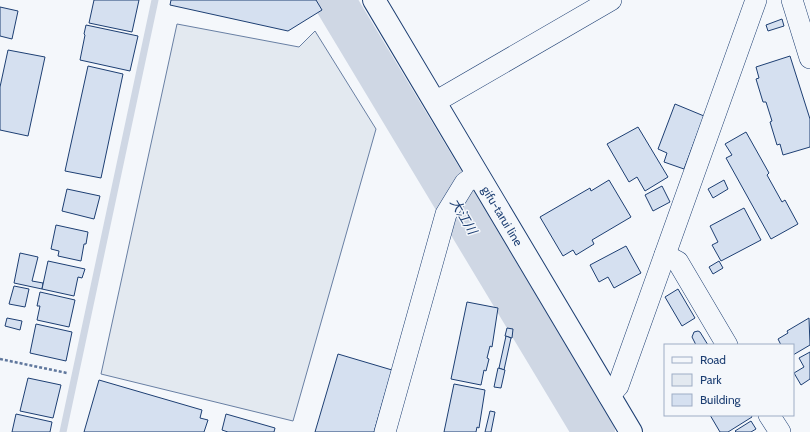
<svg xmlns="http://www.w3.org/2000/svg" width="810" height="432" viewBox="0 0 810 432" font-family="Cabin,'Noto Sans JP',sans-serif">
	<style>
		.green { fill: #e3e9f0; stroke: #687fa3 }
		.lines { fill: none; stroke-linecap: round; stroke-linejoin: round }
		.stream { stroke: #cfd7e4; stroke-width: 7 }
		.river { stroke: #cfd7e4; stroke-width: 42 }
		.building { fill: #d5e0f0; stroke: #1d3f73 }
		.street-casing { stroke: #1d3f73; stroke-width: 22 }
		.primary-casing { stroke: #1d3f73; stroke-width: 24 }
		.path { stroke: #5e769c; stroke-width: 2.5; stroke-dasharray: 3 2; stroke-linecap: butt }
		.street { stroke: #f4f7fb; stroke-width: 21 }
		.primary { stroke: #f4f7fb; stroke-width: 22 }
		.labels { text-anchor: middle; stroke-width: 3; stroke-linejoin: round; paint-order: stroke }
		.street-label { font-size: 12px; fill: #1d3f73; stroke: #f4f7fb }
		.water-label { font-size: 13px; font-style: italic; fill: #1d3f73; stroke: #f4f7fb }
	</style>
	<rect width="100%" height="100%" fill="#f4f7fb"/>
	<polygon class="green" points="177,24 299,47 315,31 376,129 293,421 101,374"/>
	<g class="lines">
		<polyline class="stream" points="63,432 155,0"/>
		<polyline class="river" points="334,0 594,432"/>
	</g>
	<g class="building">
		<polygon points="94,0 139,0 132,32 89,23"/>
		<polygon points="171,0 316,0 322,10 288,31 170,5"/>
		<polygon points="0,7 18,11 12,39 0,36"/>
		<polygon points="782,19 784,26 768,31 766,25"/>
		<polygon points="86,25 138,36 130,71 80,60 85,35 84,34"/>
		<polygon points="8,50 45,57 28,136 0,130 0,87"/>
		<polygon points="790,56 810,119 810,147 783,155 780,144 777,145 770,122 772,121 766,102 763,102 756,79 759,78 756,67"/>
		<polygon points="88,66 123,74 101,178 65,171"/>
		<polygon points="675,104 704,116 684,169 664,162 667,153 658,149"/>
		<polygon points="638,127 668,177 645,191 637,177 629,182 607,144"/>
		<polygon points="746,132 769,173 767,175 782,202 785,200 798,224 771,239 726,158 732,155 725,144"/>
		<polygon points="609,180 631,217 592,240 594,244 576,255 573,250 563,256 540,217 590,188 591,191"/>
		<polygon points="724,180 728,189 713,198 708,189"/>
		<polygon points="662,186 670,202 653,211 645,195"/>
		<polygon points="67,189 100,196 94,219 62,211"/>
		<polygon points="744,208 761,240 721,261 712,245 718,242 710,226"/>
		<polygon points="56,225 88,232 86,244 84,244 81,261 58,256 59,251 51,249"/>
		<polygon points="626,246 641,273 614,288 608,277 599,282 590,265"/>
		<polygon points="20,253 38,257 32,281 43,283 42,289 14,283"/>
		<polygon points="48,261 85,269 82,278 78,277 74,296 42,289"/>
		<polygon points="719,261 723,268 713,274 709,267"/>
		<polygon points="14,286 29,289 25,307 9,304"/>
		<polygon points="678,289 695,318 682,326 665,297"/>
		<polygon points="40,292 75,300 69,327 37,320 40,306 37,306"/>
		<polygon points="467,302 498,308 492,347 490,346 487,358 489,359 486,371 484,370 481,385 451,379"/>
		<polygon points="7,318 22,321 20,330 5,326"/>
		<polygon points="809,318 810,345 793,355 793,345 781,345 778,339 788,333 787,331"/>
		<polygon points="36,324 72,332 66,361 30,353"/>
		<polygon points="507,328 513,329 512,338 505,336"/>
		<polygon points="698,331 700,332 708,345 696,345 692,337 694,332"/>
		<polygon points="506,336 511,338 504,370 499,368"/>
		<polygon points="810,352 810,379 801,385 794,373 804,367 799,358"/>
		<polygon points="338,354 392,370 374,432 315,432"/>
		<polygon points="498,368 505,370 501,388 494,387"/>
		<polygon points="28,378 61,385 53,418 20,411"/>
		<polygon points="99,380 202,410 200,418 208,420 204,432 84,432"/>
		<polygon points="454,384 485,390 479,428 477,427 476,432 444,432"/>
		<polygon points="490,411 495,412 491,432 485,432"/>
		<polygon points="16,414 52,422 50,432 12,432"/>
		<polygon points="226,414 275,428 274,432 228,432 222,430"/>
		<polygon points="710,415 751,415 752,417 728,432 720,432"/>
		<polygon points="751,421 756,429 751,432 736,432 735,431"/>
	</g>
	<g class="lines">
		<defs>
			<g id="street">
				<polyline points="792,0 810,58"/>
				<polyline points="435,102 611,0"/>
				<polyline points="665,255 678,262 727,345"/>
				<polyline points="609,396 618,386 756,0"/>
				<polyline points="769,415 780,432"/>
				<polyline points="385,432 446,214 465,183 477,174"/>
			</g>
			<polyline id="primary" points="374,0 631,432"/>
		</defs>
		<use href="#street" class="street-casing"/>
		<use href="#primary" class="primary-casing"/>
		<polyline class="path" points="0,359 67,373"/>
		<use href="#street" class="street"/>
		<use href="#primary" class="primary"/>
	</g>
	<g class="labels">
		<g class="street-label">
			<text transform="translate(502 216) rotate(59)" y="4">gifu-tarui line</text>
		</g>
		<g class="water-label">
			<text transform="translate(464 216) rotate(59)" y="5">大江川</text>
		</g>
	</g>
	<rect x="664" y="344" width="130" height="72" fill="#f4f7fb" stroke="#9eadc5"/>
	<rect x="672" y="357" width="20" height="6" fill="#f4f7fb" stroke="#9eadc5"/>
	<text x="700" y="364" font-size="12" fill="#1d3f73">Road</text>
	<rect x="672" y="374" width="20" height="12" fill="#e3e9f0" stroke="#9eadc5"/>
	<text x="700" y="384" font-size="12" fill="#1d3f73">Park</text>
	<rect x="672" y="394" width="20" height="12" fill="#d5e0f0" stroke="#9eadc5"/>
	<text x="700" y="404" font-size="12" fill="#1d3f73">Building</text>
</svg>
